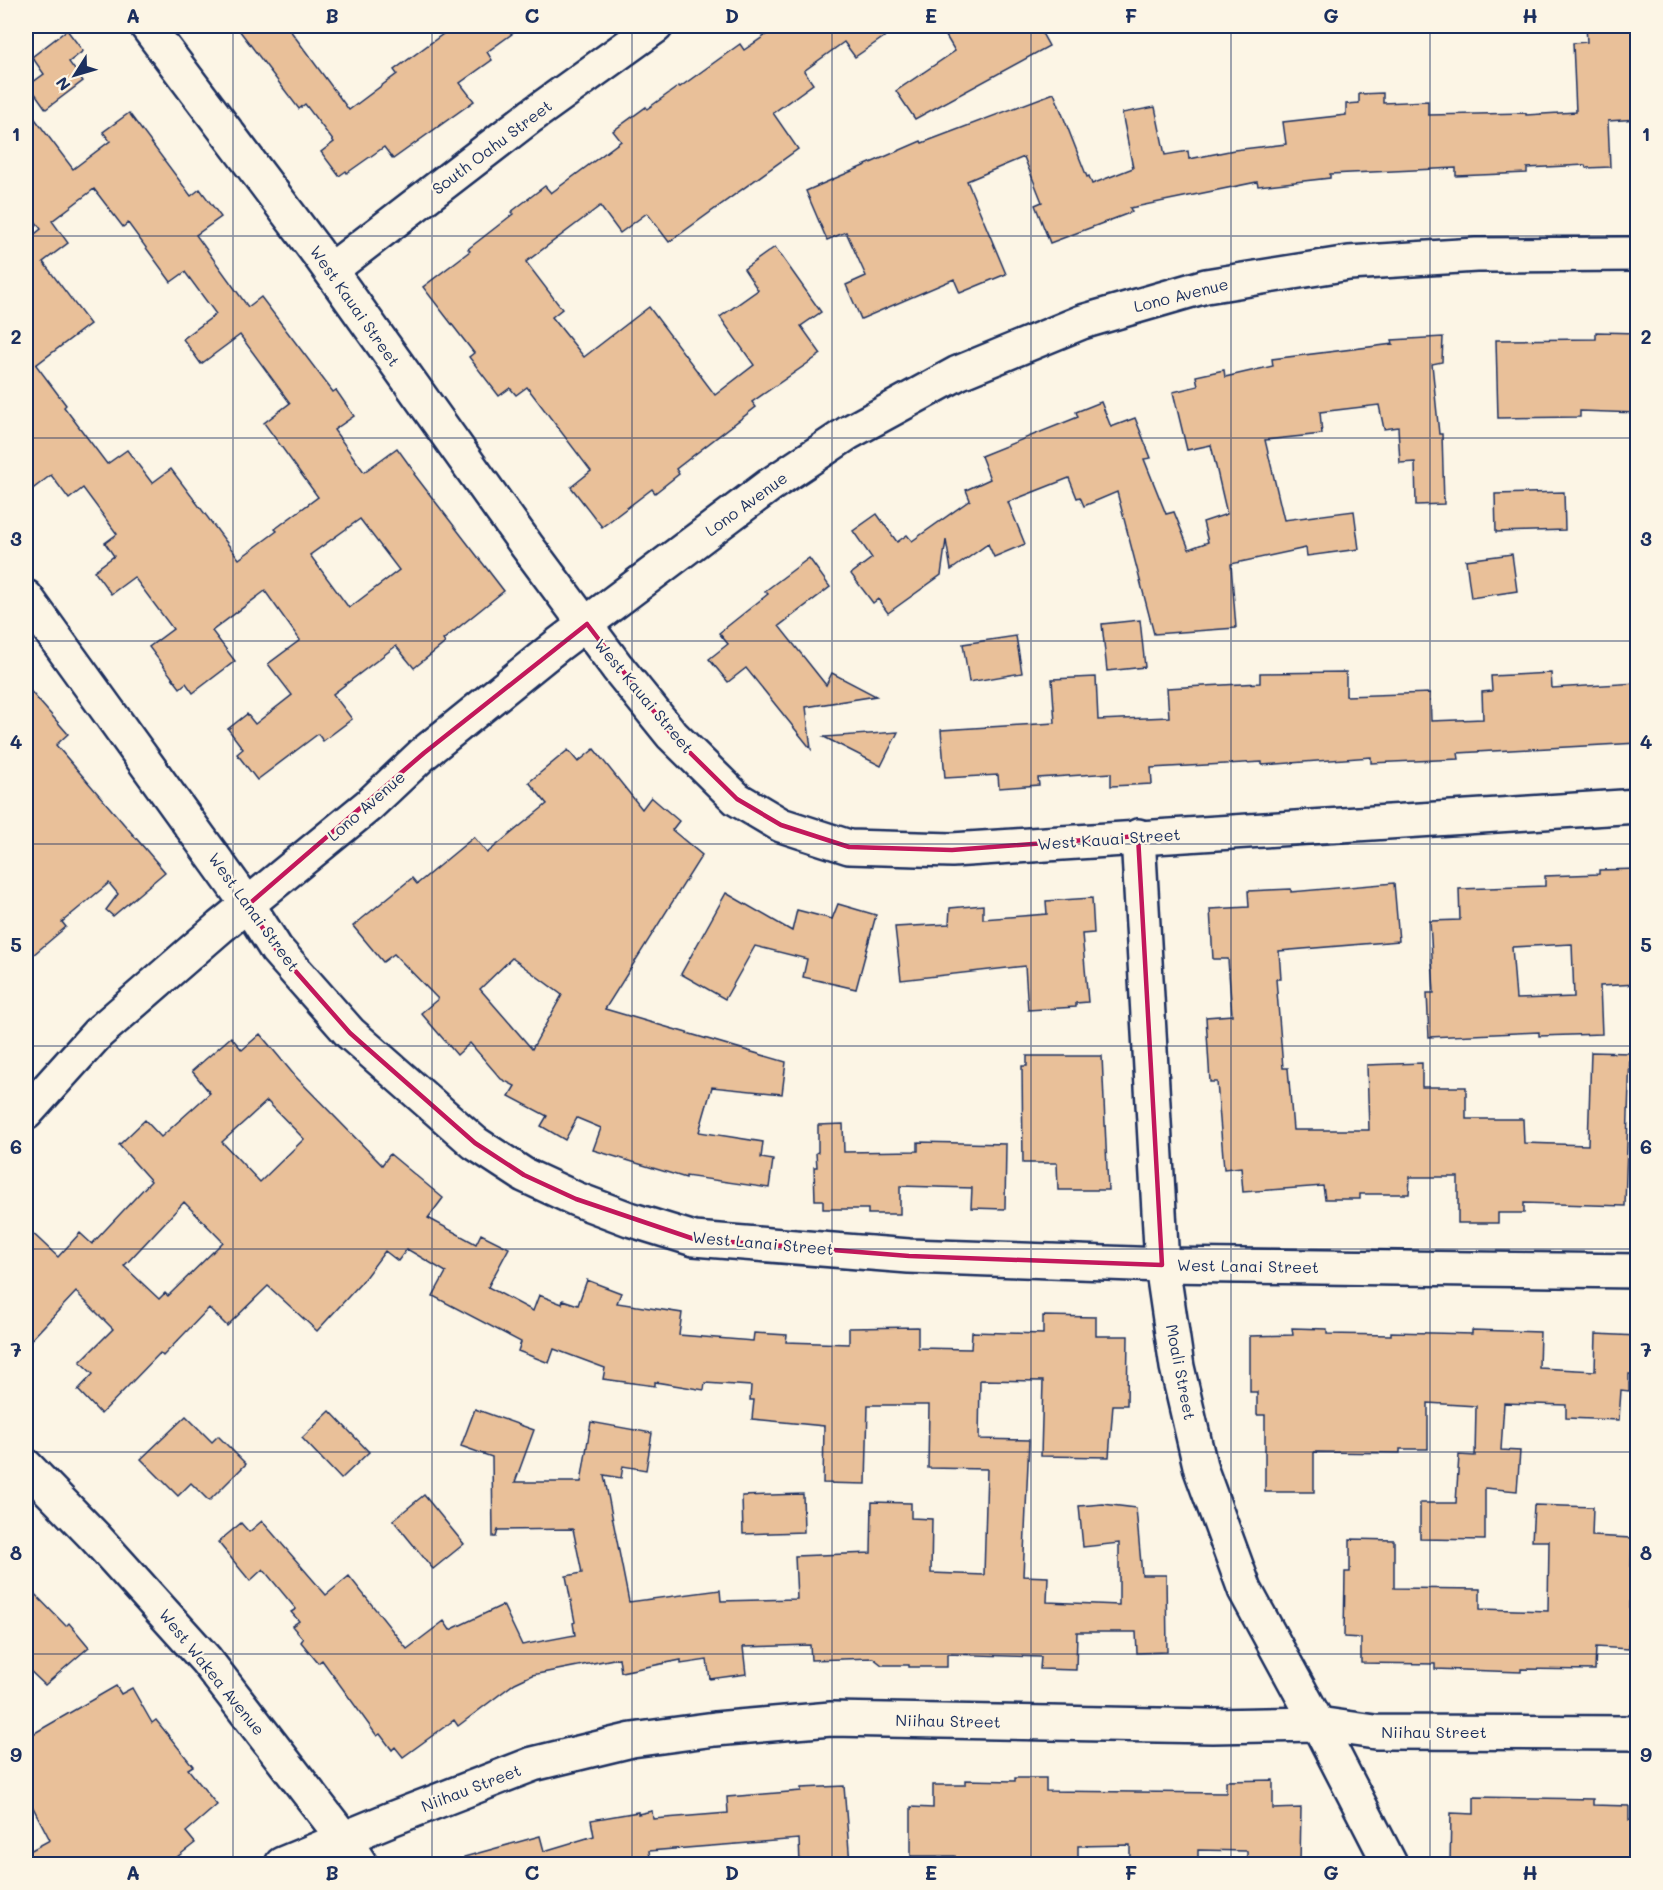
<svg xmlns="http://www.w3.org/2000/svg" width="1663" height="1890" viewBox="0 0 1663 1890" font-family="Mali,sans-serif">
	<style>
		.building { fill: #e9c099; stroke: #1b2f5e; stroke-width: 1.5; fill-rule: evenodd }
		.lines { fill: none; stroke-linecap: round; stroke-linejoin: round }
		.minor-casing { stroke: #1b2f5e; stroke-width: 38 }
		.minor { stroke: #fcf5e5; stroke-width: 33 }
		.marked { fill: none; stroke: #c2185b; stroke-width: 4.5; stroke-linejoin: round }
		.grid { fill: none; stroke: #1b2f5e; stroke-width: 1.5; stroke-opacity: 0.55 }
		.labels { text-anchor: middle; stroke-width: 4.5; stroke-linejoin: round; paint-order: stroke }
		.street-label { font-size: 16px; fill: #1b2f5e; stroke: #fcf5e5 }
		.neatline { fill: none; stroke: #1b2f5e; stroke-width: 2 }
		.grid-label { font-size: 20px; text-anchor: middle; font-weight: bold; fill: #1b2f5e }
	</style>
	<rect width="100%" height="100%" fill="#fcf5e5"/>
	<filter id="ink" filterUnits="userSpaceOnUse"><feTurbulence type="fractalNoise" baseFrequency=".0167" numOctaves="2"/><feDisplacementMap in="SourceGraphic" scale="12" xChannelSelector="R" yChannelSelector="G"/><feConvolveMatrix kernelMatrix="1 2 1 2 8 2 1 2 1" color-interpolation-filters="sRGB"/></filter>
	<g filter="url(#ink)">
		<g class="building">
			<polygon points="236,26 287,26 349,110 397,74 394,70 454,26 523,26 487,52 492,60 460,83 474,101 393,159 384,147 347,173 346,171 339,176 321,152 334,142 305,104 299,109"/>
			<polygon points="779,26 900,26 855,57 844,42 804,71 813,84 773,113 798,149 669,242 647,213 620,233 600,206 526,262 562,309 552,317 584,357 649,307 715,395 754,365 720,317 758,290 744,269 775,247 821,312 801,326 821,354 752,402 756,407 676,469 679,474 655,493 652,489 602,527 571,487 591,471 527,387 516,395 510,388 499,396 469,357 474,353 423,287 470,251 468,249 513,214 511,212 545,186 551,193 621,141 613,131 646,107 647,109 679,86 680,87 740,44 744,50"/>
			<polygon points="940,26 1038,26 1049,46 915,119 896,91 955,51"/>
			<polygon points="1586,26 1638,26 1638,119 1608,121 1610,167 1586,168 1585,165 1527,168 1527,173 1456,176 1456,168 1330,174 1330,178 1258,186 1257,182 1130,208 1132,212 1050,243 1035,205 1042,202 1024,157 967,181 1006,274 960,293 954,279 861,319 846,285 866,276 846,232 827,240 806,191 921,141 922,143 1054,93 1087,177 1089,176 1092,184 1133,168 1122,113 1155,107 1165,155 1188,151 1189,159 1234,150 1286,144 1283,122 1346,115 1346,104 1359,103 1359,94 1383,93 1383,103 1428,101 1428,115 1526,113 1526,115 1576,112 1573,43 1587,42"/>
			<polygon points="67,30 83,51 69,62 83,81 46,109 29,85 44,74 32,57"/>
			<path d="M26,107L73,169L110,141L103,132L129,113L191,196L200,189L221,217L196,235L248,307L261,297L333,392L336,390L354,416L334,430L364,472L397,448L415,473L414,474L504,591L443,640L445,643L414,668L396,646L333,694L352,719L323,741L318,734L257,780L237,754L243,749L228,729L247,714L255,724L292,695L268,664L300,640L265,591L212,631L235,661L193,693L186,683L180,688L149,647L173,629L134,577L111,594L94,571L114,556L105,543L117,534L83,488L69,499L51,475L26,494V238L27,240L41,229L26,208ZM94,189L123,227L128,223L171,282L185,272L216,314L183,339L201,364L240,335L290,403L264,423L318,497L275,529L277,531L239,559L171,469L152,483L127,450L107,464L64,407L66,405L36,365L90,324L43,262L68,243L52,221ZM360,519L399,570L349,608L310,555Z"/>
			<polygon points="1596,332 1638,333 1638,413 1580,411 1580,417 1498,418 1496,340 1596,339"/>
			<polygon points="1443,337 1442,362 1432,364 1439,434 1442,434 1444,504 1416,505 1415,462 1400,463 1398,427 1384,429 1379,405 1320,412 1322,434 1265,440 1284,520 1354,511 1359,549 1307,556 1306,548 1231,564 1236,628 1154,634 1117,492 1084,506 1080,497 1077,498 1069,478 1008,502 1025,544 994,557 988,544 951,570 946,540 941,575 888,613 878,599 873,603 851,574 872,558 853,531 877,514 897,542 907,535 912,541 970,500 966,490 990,479 981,456 1078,417 1076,412 1101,402 1111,427 1135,418 1151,458 1144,459 1166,514 1174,512 1189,549 1208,542 1203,522 1227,514 1211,445 1187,450 1173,392 1198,386 1196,376 1224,370 1225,377 1273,366 1272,359 1393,344 1392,340"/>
			<polygon points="1564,492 1565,530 1496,532 1495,494"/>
			<polygon points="1512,554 1517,591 1471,598 1466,560"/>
			<polygon points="809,558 830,587 779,626 826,685 832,673 876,696 806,707 811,749 746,668 728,682 709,659 728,644 719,633 768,594 765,591"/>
			<polygon points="1140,620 1145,667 1107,671 1102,624"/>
			<polygon points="1016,636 1022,673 969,682 963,644"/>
			<polygon points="1346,672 1346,696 1430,693 1431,721 1483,719 1482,692 1492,691 1491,676 1551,673 1552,688 1638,683 1638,743 1458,753 1459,759 1371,763 1371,757 1262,765 1262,762 1151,768 1152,784 1111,786 1111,773 1038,778 1039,785 999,788 998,775 945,778 941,730 1055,723 1052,679 1096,677 1098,720 1169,717 1167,688 1260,683 1260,673"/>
			<polygon points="26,686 68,734 56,745 165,872 113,916 106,910 118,894 109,883 62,922 66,927 26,961"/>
			<polygon points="898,732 881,766 824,737"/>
			<path d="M594,749L642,809L651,797L679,821L672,830L702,855L605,1009L786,1062L782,1094L712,1087L699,1132L763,1142L761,1158L773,1160L769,1188L686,1176V1178L593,1150L601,1128L577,1118L565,1140L541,1126L547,1116L509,1096L515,1086L501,1079L470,1043L457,1055L421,1013L438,999L394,954L383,962L353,926L412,878L417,884L474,837L487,853L547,804L529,782L568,750L578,762ZM512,958L562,995L532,1049L480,989Z"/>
			<path d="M1638,869V984L1600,986L1602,1034L1539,1036V1032L1429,1037L1427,993H1434L1430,921L1460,920L1459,889L1545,886V876L1599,874V870ZM1572,944L1574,997L1516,999L1512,947Z"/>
			<polygon points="1394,883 1399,941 1279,951 1281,979 1276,979 1283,1068 1288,1068 1293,1130 1369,1130 1367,1065 1422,1063 1422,1087 1466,1087 1466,1119 1523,1119 1524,1143 1588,1145 1591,1052 1630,1053 1625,1206 1524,1203 1524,1213 1498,1213 1498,1223 1458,1223 1458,1177 1410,1177 1409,1194 1360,1194 1360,1199 1325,1199 1323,1186 1243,1192 1241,1167 1224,1169 1217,1082 1210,1082 1206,1017 1232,1015 1228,959 1213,959 1210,909 1249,907 1248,891 1291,889 1291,892"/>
			<polygon points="726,893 792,931 797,910 832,919 838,904 876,915 856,989 803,977 807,959 755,946 725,999 681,974"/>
			<polygon points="1092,898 1094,933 1082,934 1088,1002 1076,1003 1076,1007 1028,1010 1025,966 901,980 895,927 949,924 950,908 983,905 983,919 1047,914 1046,901"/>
			<path d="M260,1034L295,1076L382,1165L390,1154L443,1198L428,1218L476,1244L481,1234L509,1248L488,1287L533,1311L539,1295L562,1304L563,1300L578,1305L587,1280L621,1293L617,1303L682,1313L679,1335L753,1341L754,1333L787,1335L786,1342L849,1344V1328L918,1327V1348L971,1349L972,1332L1043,1334V1316L1096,1317V1336H1128L1127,1405H1113L1109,1457L1041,1456L1043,1381L980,1380L979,1439L1029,1440L1023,1576L1048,1577L1047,1602L1119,1605V1543L1083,1547L1079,1506L1103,1504L1136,1508L1142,1575H1166L1167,1652L1137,1653L1136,1632H1077L1076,1670L1040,1669L1041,1657L947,1654V1667H909V1665H882L873,1658L811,1660L810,1645L743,1647L746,1674L710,1679L707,1660L681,1664V1660L621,1672L619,1658L532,1675L515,1683L458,1726L454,1720L403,1757L395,1747L392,1750L380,1734L377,1736L322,1660L318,1663L301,1642L303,1639L292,1626L299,1621L291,1612L296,1609L263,1569L250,1581L218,1542L241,1523L249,1532L262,1521L326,1595L349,1576L407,1649L444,1621L450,1630L503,1605L522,1645L575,1635L573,1623L575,1622L566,1576L582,1573L573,1529L498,1530L496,1537H493L492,1457L461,1446L475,1409L534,1430L515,1482H581L591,1422L652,1433L646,1470L623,1466L621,1478L604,1475L629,1602L720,1590L721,1601L797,1599L795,1556L871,1553L872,1502L911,1503V1518L932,1519L931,1573L984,1575L987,1469L928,1468L929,1405H868L866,1484L823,1483L824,1426L752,1419L754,1400H750L751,1386L705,1383L704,1390L655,1382V1386L603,1379L605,1368L554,1349L549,1363L518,1351L521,1342L433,1296L446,1272L407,1249L398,1261L385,1251L361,1283L317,1331L268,1286L227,1326L209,1308L163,1356L160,1353L101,1414L78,1390L93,1374L80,1362L113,1329L76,1292L26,1345V1227L58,1257L80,1233L92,1244L151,1181L119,1145L145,1120L161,1137L210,1093L192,1071L231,1037L242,1050ZM267,1101L304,1139L260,1182L222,1142ZM184,1202L223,1242L168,1296L165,1293L159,1299L124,1266Z"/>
			<polygon points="1027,1056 1102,1056 1108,1190 1058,1190 1057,1163 1023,1163 1022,1066 1027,1066"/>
			<polygon points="843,1124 844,1152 918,1151 918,1142 1006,1144 1005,1209 971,1208 972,1188 900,1186 900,1214 868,1214 868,1209 823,1209 823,1200 815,1200 814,1167 817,1167 816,1153 818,1152 818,1125"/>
			<polygon points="1292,1328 1327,1329 1327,1334 1391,1335 1391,1332 1472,1334 1472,1330 1540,1332 1539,1368 1595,1371 1596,1334 1638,1336 1638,1374 1629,1374 1629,1391 1621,1390 1619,1420 1566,1418 1566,1405 1504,1403 1501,1450 1520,1451 1517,1491 1485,1488 1485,1540 1420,1539 1420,1503 1456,1503 1459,1455 1475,1456 1476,1406 1428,1403 1428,1449 1400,1449 1400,1453 1314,1452 1314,1492 1265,1492 1265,1415 1257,1415 1257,1392 1250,1392 1250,1336 1293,1335"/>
			<polygon points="330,1411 369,1452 341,1479 302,1438"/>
			<polygon points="186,1416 212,1442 218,1436 246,1464 209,1501 191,1483 178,1496 141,1459"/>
			<polygon points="803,1494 804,1532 743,1534 742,1496"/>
			<polygon points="424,1495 464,1544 433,1569 393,1520"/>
			<polygon points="1534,1505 1593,1507 1592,1536 1632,1538 1629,1649 1596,1647 1595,1670 1521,1669 1521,1672 1435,1669 1435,1664 1361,1663 1361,1638 1344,1637 1345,1572 1350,1572 1350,1539 1394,1540 1394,1588 1480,1589 1480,1609 1548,1611 1549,1541 1532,1541"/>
			<polygon points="26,1585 66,1626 69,1623 89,1647 45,1685 26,1667"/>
			<polygon points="116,1686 121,1694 132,1688 152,1723 156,1720 193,1766 188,1769 217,1805 186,1832 195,1843 168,1864 26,1864 26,1853 50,1840 26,1794 26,1738"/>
			<polygon points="1015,1778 1046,1778 1046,1791 1226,1793 1226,1781 1273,1780 1273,1809 1301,1808 1300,1864 1247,1864 1247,1851 1198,1850 1198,1864 1130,1864 1130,1845 1078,1846 1078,1864 955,1862 955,1856 911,1856 911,1807 933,1808 933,1785 965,1785 965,1780 1015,1781"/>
			<polygon points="844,1786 850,1864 800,1864 799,1839 649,1851 651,1864 465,1864 464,1857 540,1836 544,1851 594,1836 591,1820 638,1812 638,1814 652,1811 653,1819 728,1813 727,1797 801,1791 801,1788"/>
			<polygon points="1474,1797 1593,1799 1593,1805 1629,1806 1629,1820 1638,1820 1638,1864 1450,1864 1451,1813 1474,1814"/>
		</g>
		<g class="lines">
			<defs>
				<g id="minor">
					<polyline points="147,26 317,252 527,546 617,667 672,735 737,799 781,825 849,847 952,850 1638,806"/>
					<polyline points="331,270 531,116 656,26"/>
					<polyline points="26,597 248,905 276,949 350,1033 475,1143 524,1175 576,1199 629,1219 694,1239 909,1256 1162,1265 1638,1271"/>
					<polyline points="1138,836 1162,1265 1177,1367 1201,1470 1245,1590 1318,1724 1390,1864"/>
					<polyline points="26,1113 98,1033 220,927 369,805 424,753 559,644 770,485 848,433 958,373 1082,322 1206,286 1349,263 1476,255 1638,254"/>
					<polyline points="26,1466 95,1537 206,1660 344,1839 360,1864"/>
					<polyline points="282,1864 391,1819 533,1764 632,1740 715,1729 831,1719 1212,1726 1318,1724 1375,1732 1638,1733"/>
				</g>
			</defs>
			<use href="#minor" class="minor-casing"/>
			<use href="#minor" class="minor"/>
		</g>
	</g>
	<path class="marked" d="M587,624L672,735L737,799L781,825L849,847L952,850L1138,836L1162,1265L909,1256L694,1239L576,1199L524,1175L475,1143L350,1033L276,949L248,905L424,753Z"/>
	<path class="grid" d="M233,26V1864M432,26V1864M632,26V1864M832,26V1864M1031,26V1864M1231,26V1864M1430,26V1864M26,236H1638M26,438H1638M26,641H1638M26,844H1638M26,1046H1638M26,1249H1638M26,1452H1638M26,1654H1638"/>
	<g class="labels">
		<g class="street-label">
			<text transform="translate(492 147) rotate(-37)" y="6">South Oahu Street</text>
			<text transform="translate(1181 295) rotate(-14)" y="6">Lono Avenue</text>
			<text transform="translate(355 306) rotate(55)" y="6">West Kauai Street</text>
			<text transform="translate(746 504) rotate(-36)" y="6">Lono Avenue</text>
			<text transform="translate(644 696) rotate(50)" y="6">West Kauai Street</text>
			<text transform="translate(366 806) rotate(-41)" y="6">Lono Avenue</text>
			<text transform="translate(1109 839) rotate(-4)" y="6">West Kauai Street</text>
			<text transform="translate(254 912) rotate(54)" y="6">West Lanai Street</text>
			<text transform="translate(763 1243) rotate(5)" y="6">West Lanai Street</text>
			<text transform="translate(1248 1266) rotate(1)" y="6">West Lanai Street</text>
			<text transform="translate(1181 1372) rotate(79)" y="6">Moali Street</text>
			<text transform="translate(212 1672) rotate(51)" y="6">West Wakea Avenue</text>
			<text transform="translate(948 1721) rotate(1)" y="6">Niihau Street</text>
			<text x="1434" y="1738">Niihau Street</text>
			<text transform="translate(471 1788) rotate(-21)" y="6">Niihau Street</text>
		</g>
	</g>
	<rect width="1663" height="1890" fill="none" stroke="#fcf5e5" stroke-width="66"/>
	<g transform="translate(75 75) rotate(233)" stroke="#fcf5e5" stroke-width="4.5" paint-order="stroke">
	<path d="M0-4.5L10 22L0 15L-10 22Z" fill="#1b2f5e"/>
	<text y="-9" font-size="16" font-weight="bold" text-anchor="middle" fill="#1b2f5e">N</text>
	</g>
	<rect x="33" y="33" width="1597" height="1824" class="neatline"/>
	<g class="grid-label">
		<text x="133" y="23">A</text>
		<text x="332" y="23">B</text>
		<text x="532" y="23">C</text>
		<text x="732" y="23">D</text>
		<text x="931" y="23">E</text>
		<text x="1131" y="23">F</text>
		<text x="1331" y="23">G</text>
		<text x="1530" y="23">H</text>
		<text x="16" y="141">1</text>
		<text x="1646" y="141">1</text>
		<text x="16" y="344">2</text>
		<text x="1646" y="344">2</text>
		<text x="16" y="546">3</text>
		<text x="1646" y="546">3</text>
		<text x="16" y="749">4</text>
		<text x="1646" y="749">4</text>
		<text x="16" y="952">5</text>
		<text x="1646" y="952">5</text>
		<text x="16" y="1154">6</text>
		<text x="1646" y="1154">6</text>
		<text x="16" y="1357">7</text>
		<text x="1646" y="1357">7</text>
		<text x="16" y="1560">8</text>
		<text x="1646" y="1560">8</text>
		<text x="16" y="1762">9</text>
		<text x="1646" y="1762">9</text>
		<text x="133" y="1880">A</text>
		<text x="332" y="1880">B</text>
		<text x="532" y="1880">C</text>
		<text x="732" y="1880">D</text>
		<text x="931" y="1880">E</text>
		<text x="1131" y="1880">F</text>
		<text x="1331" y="1880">G</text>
		<text x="1530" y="1880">H</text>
	</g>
</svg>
